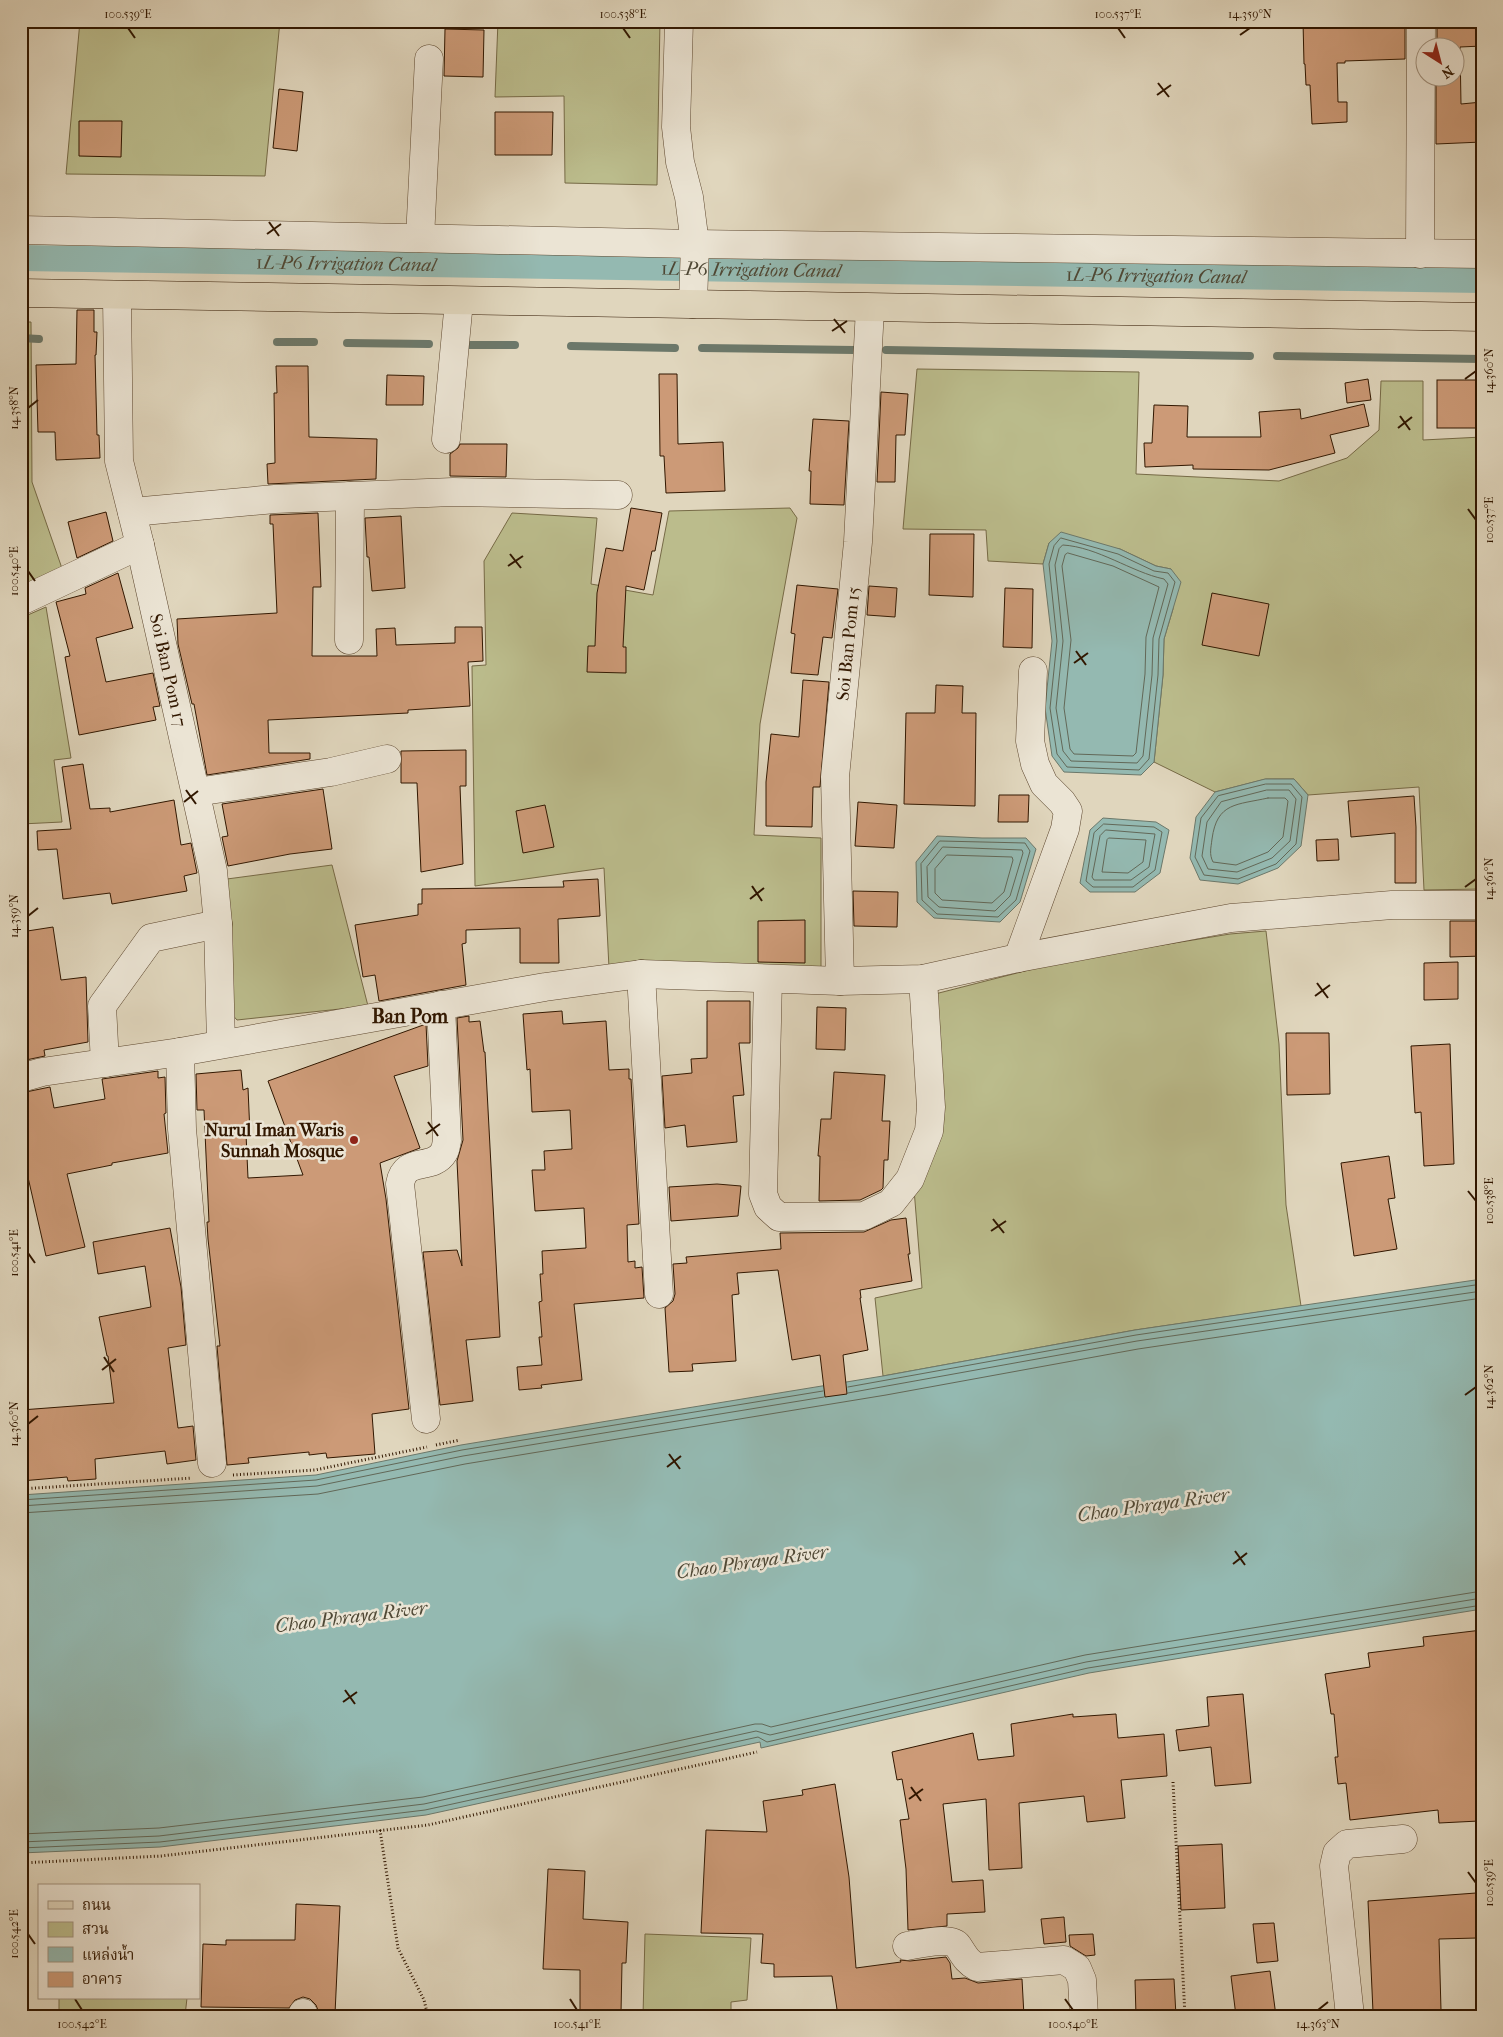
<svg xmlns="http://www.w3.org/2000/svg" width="1503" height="2037" viewBox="0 0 1503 2037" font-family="'IM FELL French Canon','Noto Serif Thai',serif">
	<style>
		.green { fill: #bbbc8c; stroke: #766a46 }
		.water { fill: #94b9b1; stroke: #6c786a }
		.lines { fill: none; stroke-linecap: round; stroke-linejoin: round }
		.shore { stroke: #626858; stroke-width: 1 }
		.stream { stroke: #6c786a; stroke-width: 8 }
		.canal { stroke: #94b9b1; stroke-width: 26 }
		.building { fill: #cc9a77; stroke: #311700 }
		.minor-casing { stroke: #5d472f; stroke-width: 29 }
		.major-casing { stroke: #311700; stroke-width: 29 }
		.path { stroke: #311700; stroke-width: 3; stroke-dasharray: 1 2.5; stroke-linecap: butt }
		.minor { stroke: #ebe4d4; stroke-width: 28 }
		.major { stroke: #e0d6bd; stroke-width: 28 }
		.ticks { fill: none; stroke: #311700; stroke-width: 2 }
		.poi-dot { fill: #8f2418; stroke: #ebe4d4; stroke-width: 2 }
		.labels { text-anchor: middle; stroke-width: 5; stroke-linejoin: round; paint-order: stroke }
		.street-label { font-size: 18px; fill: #311700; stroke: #ebe4d4 }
		.poi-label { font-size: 18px; font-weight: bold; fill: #311700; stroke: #ebe4d4; text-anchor: end }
		.water-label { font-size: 19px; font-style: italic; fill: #4f4835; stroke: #ebe4d4 }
		.quarter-label { font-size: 20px; font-weight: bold; fill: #311700; stroke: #ebe4d4 }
		.neatline { fill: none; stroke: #311700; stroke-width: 2 }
		.ticks-label { font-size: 12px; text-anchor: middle; fill: #311700 }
	</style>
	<rect width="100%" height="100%" fill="#e0d6bd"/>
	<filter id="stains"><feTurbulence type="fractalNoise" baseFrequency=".004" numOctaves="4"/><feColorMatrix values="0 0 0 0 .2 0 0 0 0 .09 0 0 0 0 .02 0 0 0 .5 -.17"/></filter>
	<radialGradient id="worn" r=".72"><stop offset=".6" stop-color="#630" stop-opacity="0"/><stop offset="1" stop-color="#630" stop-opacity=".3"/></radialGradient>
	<g class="green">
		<polygon points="80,21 280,21 265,176 66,174"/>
		<polygon points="498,21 660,21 657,185 565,183 564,96 495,97"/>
		<polygon points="21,322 31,322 32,482 65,577 21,596"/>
		<polygon points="917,369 1139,372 1136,474 1279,481 1347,458 1379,430 1381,381 1423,381 1423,440 1482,437 1482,889 1424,890 1419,787 1308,795 1294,779 1266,779 1215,792 1154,762 1163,675 1164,639 1173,609 1171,569 1156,566 1120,549 1049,543 1043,564 988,561 986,530 903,529"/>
		<polygon points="790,508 797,518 760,724 754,835 821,838 821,971 609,968 604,868 475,886 472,666 486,665 484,561 512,513 597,518 591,584 653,595 669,511"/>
		<polygon points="46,607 71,758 54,760 62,822 21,824 21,618"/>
		<polygon points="332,865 368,1006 237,1020 229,1011 227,879"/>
		<polygon points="1266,931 1279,1044 1286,1205 1301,1306 1135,1330 883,1376 875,1298 922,1288 914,1189 935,994 1064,961 1230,934"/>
		<polygon points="645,1934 751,1938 747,2000 731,2002 731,2016 643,2016"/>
		<polygon points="59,1998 187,1998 185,2016 59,2016"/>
	</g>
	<g class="water">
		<polygon points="1061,532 1120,549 1156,566 1171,569 1181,582 1164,639 1163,675 1154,762 1141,775 1064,772 1052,756 1045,708 1052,641 1043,564 1049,543"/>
		<polygon points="1265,779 1294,779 1308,795 1301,846 1278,868 1238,884 1200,880 1190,858 1196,817 1215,792"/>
		<polygon points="1103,818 1156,822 1169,830 1160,873 1135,892 1090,892 1080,883 1090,830"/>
		<polygon points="937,836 982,838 1026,838 1036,849 1020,902 1000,922 934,918 917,902 916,862"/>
		<polygon points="1482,1279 1482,1609 1089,1673 761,1748 760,1742 426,1815 160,1847 21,1853 21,1495 316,1475 461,1445 883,1376 1135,1330"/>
	</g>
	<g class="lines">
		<g class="shore">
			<polygon points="1061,538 1118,554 1154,571 1168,573 1175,582 1159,639 1158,675 1149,759 1139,770 1067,767 1057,754 1050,708 1057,641 1049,564 1054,546"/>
			<path d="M1063,545C1098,547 1131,572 1164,579L1168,584L1153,638L1152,675L1143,756L1137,763L1071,761L1063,751L1056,708L1063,641L1055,565L1059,549Z"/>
			<polygon points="1068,553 1113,566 1159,587 1146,637 1145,674 1136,753 1133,756 1074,754 1070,749 1064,708 1071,640 1062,566 1065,555"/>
			<polygon points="1266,784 1291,784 1302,797 1296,844 1276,864 1238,879 1204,875 1195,857 1201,818 1218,796"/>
			<polygon points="1267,790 1289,790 1296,799 1290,841 1272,858 1237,872 1208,869 1202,856 1207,822 1221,802"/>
			<path d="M1268,798H1285L1288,801L1283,837L1268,852L1236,865L1213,862C1209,854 1211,848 1212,839C1217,802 1237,805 1268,798Z"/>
			<polygon points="1104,824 1154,827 1162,832 1155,870 1133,887 1093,887 1086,881 1094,833"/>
			<polygon points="1106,830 1155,834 1149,867 1131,880 1094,880 1092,877 1100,836"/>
			<polygon points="1109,838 1146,840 1143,862 1128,873 1102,872 1107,840"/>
			<polygon points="940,841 1025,843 1030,851 1016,900 998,917 937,914 922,900 921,864"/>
			<polygon points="943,847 1022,850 1023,853 1010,896 995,911 939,907 928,897 927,867"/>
			<polygon points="947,855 1012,857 1013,860 1004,892 992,903 942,900 935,893 935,869"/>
			<polyline points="848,1387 1136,1335 1482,1284"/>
			<polyline points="848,1393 1137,1341 1482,1291"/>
			<polyline points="21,1500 316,1480 462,1450 823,1391"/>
			<polyline points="21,1506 317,1486 463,1456 824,1397"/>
			<polyline points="21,1513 318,1494 465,1464 886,1395 1138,1349 1482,1298"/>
			<polyline points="21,1834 159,1828 423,1797 755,1724 762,1724 771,1727 1085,1655 1482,1591"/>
			<polyline points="21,1842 159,1836 424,1804 756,1731 770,1735 1086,1662 1482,1598"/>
			<polyline points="21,1848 160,1842 425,1810 758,1737 767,1742 1088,1668 1482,1605"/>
		</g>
		<g class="stream">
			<polyline points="21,338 39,339"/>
			<polyline points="277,342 314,342"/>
			<polyline points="347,343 429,344"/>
			<polyline points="465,345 515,345"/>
			<polyline points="571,346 675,348"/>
			<polyline points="702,348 854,350"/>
			<polyline points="886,350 1250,356"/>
			<polyline points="1277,356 1482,359"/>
		</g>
		<path class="canal" id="s1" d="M21,258L1482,280"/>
	</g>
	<g class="building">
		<polygon points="1303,21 1405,21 1405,59 1345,61 1345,63 1337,63 1338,102 1347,102 1347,122 1312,124 1310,85 1306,85 1305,64 1304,64"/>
		<polygon points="1437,21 1482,21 1482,46 1460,47 1461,104 1482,102 1482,142 1436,144 1436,78 1456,78 1456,48 1437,48"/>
		<polygon points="445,29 484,30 483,77 444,76"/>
		<polygon points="279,89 303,92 297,151 273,148"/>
		<polygon points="495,112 553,112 552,155 495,155"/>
		<polygon points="79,121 122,121 121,157 79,156"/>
		<polygon points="77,310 94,310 94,332 97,332 96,355 95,355 97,435 99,435 100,458 56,460 55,432 38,432 36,365 76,364"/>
		<polygon points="276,366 308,366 309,437 377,439 376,479 268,484 267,464 275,463 274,393 277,393"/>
		<polygon points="659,374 677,374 678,444 723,442 725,491 666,493 664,456 660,456"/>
		<polygon points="387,375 424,376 423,405 386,405"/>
		<polygon points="1368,379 1371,400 1347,403 1345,383"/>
		<rect x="1437" y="380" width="45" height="48"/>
		<polygon points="881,392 908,394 905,435 896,435 895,482 877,482"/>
		<polygon points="1364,404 1369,426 1330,435 1335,453 1269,470 1193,469 1193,465 1145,467 1144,443 1152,443 1154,405 1188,406 1187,437 1261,437 1259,412 1300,409 1301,419"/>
		<polygon points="813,419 849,421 844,505 810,504 811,471 809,471"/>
		<polygon points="460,444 507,444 506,477 450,476 450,454 458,448"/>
		<polygon points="631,508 662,513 655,551 652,551 644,590 626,586 623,647 626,647 626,673 587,672 588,646 595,646 597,593 606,548 623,551"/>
		<polygon points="106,512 113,541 77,558 68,522"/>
		<polygon points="318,513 321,587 313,587 312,656 377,656 376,629 395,628 396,645 455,643 455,627 482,627 483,661 468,662 470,706 408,710 408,713 268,720 269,753 310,753 310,759 207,775 194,704 192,704 178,644 177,619 277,613 273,524 270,524 270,515"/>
		<polygon points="401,516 405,588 372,591 369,557 367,557 365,518"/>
		<polygon points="930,534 974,534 973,597 929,595"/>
		<polygon points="118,573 133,628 96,638 106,682 153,673 160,706 153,707 156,720 79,735 65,657 70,656 56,602 86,594 85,588"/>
		<polygon points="797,585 838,589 832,638 823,637 818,675 791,673 795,634 791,633"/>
		<polygon points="869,586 897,588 895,617 867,615"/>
		<polygon points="1005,588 1033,589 1032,648 1003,647"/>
		<polygon points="1212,593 1269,604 1259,656 1202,645"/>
		<polygon points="803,680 829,682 820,787 813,787 812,827 766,826 766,782 771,734 799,737"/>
		<polygon points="936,685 963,686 962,713 976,713 975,806 904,804 906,713 935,713"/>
		<polygon points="466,750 466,786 460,786 463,864 421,872 417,783 401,783 401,751"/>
		<polygon points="83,764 90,809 110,808 110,812 174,800 181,845 191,843 197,873 184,876 187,891 112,904 110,893 63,899 57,849 38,850 37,831 71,829 62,767"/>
		<polygon points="323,789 332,849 290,854 228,866 222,837 228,836 222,804"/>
		<polygon points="999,795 1029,795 1028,822 998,822"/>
		<polygon points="1414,796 1416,827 1416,883 1395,883 1395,833 1351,837 1348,801"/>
		<polygon points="858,802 897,805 894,848 855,846"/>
		<polygon points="545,805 554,847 523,853 516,811"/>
		<polygon points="1338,839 1339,860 1317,861 1316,840"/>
		<polygon points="598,879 600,916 558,919 559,963 520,963 520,928 466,930 466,943 462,944 466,985 379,1001 375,975 363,977 355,925 418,915 418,904 422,904 422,889 564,887 563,881"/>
		<polygon points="853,891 898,892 897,927 854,926"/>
		<polygon points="805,920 805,963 758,962 758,921"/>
		<polygon points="1450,921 1482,921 1482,956 1450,957"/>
		<polygon points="53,927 61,980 86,977 88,1042 44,1050 45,1056 26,1060 21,1034 21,932"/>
		<polygon points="1458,962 1458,999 1424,1000 1424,963"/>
		<polygon points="707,1001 750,1001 750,1043 739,1043 744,1095 733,1096 737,1142 687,1147 685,1125 665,1128 662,1076 692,1073 691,1059 707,1058"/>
		<polygon points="817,1007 846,1008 845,1050 816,1049"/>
		<polygon points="562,1011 563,1024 606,1021 609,1070 629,1069 629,1079 631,1079 639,1224 627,1225 628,1262 635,1261 635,1268 642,1267 644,1298 574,1304 582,1380 541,1385 542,1388 519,1390 517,1367 542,1365 539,1337 542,1337 539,1302 542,1301 540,1274 543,1274 542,1251 586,1248 584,1208 535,1211 532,1170 545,1170 544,1151 572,1149 570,1110 532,1112 530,1069 527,1070 523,1014"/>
		<polygon points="469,1016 469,1022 480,1021 484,1052 485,1052 500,1337 466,1340 473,1401 440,1405 423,1252 457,1250 462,1266 457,1161 463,1140 457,1018"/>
		<polygon points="426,1024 428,1066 394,1076 420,1148 380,1163 386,1199 409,1409 372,1414 375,1454 327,1458 326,1453 309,1455 309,1452 248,1458 249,1463 227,1465 217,1346 220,1346 208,1239 207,1222 209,1222 204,1110 197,1110 196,1074 241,1070 243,1090 248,1088 250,1134 246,1134 248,1178 303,1175 268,1081"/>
		<polygon points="1286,1033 1329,1033 1330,1094 1287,1095"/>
		<polygon points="1450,1044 1454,1164 1424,1166 1421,1112 1415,1113 1411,1046"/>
		<polygon points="158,1071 158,1078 165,1077 166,1113 164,1114 168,1153 112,1163 112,1165 67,1174 85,1247 46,1256 22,1151 25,1151 21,1130 21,1093 50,1087 54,1108 105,1099 102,1079"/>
		<polygon points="834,1072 885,1075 882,1121 890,1121 888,1160 884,1160 883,1188 881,1190 860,1200 819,1201 820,1156 818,1156 821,1119 831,1119"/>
		<polygon points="1389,1156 1395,1198 1388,1199 1397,1249 1354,1256 1341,1163"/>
		<polygon points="717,1184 741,1186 738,1216 671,1221 669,1187"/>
		<polygon points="906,1218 910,1254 908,1254 912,1281 860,1290 861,1298 860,1298 868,1350 843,1355 847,1394 825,1397 820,1355 792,1360 778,1270 737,1273 739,1294 732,1295 736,1361 692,1364 693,1371 669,1372 665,1308 673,1301 675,1294 673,1264 687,1263 686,1257 781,1249 780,1233 864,1232 891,1220"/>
		<polygon points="170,1228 181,1287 186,1345 168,1348 178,1428 193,1426 196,1460 167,1464 165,1451 95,1459 96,1479 68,1481 67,1477 21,1481 21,1410 114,1403 108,1356 107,1356 99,1317 151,1307 145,1266 98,1274 93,1242"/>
		<polygon points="1482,1630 1482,1788 1477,1788 1479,1821 1439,1823 1438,1810 1350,1820 1346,1783 1338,1784 1335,1757 1338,1757 1334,1714 1331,1714 1325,1674 1370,1667 1368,1653 1424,1646 1423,1637"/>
		<polygon points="1243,1694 1251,1783 1215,1786 1211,1747 1179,1751 1176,1730 1209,1726 1207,1697"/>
		<polygon points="1073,1714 1073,1717 1116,1714 1118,1738 1164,1734 1167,1776 1121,1780 1125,1818 1087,1822 1084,1796 1019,1803 1022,1868 989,1870 986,1799 943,1804 952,1882 983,1880 985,1912 947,1914 947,1926 908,1930 906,1869 900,1820 909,1819 902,1779 897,1780 892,1752 973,1733 978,1760 1014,1756 1011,1724"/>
		<polygon points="835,1784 849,1877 856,1968 901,1962 900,1960 910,1961 946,1957 950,1963 952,1979 965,1978 978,1983 1022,1979 1024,2016 838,2016 832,1976 774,1977 774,1964 761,1963 763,1934 701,1933 706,1830 767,1832 763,1801 803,1795 802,1790"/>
		<polygon points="1222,1844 1225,1908 1181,1910 1178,1846"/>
		<polygon points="548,1869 585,1871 583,1919 628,1922 626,1963 622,1963 621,2013 580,2012 580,1970 543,1969"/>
		<polygon points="1476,1893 1477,1938 1439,1939 1441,2010 1373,2012 1368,1901"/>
		<polygon points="296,1904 340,1906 335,2014 319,2013 316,2005 310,1999 303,1997 295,2000 289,2008 201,2007 203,1944 226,1945 226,1940 295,1940"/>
		<polygon points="1064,1917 1066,1942 1044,1944 1041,1919"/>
		<polygon points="1274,1923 1278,1961 1257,1963 1253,1924"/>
		<polygon points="1093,1934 1095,1955 1086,1956 1070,1946 1069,1935"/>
		<polygon points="1270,1971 1276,2016 1236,2016 1231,1976"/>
		<polygon points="1174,1979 1176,2016 1136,2016 1135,1980"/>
	</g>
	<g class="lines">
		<defs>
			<g id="minor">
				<polyline points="679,21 676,127 680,162 689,197 695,244 693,304"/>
				<polyline points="21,230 695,244 1482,254"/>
				<polyline points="420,238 429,59"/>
				<polyline points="1420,254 1421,21"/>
				<path id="s2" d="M117,296L119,461L140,545L213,871L218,924L221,1044"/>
				<polyline points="446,439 459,301"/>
				<polyline points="132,512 275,499 453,492 618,495"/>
				<polyline points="21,601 140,545"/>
				<polyline points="349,640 350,496"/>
				<polyline points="196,792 331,772 387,759"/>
				<polyline points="1018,958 1065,829 1068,811 1062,802 1044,784 1035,764 1030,741 1033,671"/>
				<polyline points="641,974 659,1294"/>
				<polyline points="768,979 763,1194 768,1207 779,1217 864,1216 891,1203 910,1179 929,1131 931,1107 923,979"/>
				<path id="s3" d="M840,981L835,777L858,542L870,308"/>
				<polyline points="180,1052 182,1129 212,1463"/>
				<polyline points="105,1063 102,1006 151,938 218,924"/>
				<polyline points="21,1078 42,1072 180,1052 545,987 641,974 840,981 923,979 1018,958 1231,918 1392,905 1482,905"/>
				<path d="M426,1419L400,1184C405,1155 432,1172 444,1152C446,1149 446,1144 447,1141L441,1005"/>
				<path d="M907,1946C919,1944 951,1936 958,1946C964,1955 967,1962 977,1967L1064,1960L1077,1968L1082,1980L1084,2016"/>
				<polyline points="303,2016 303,2013"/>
				<polyline points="1350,2016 1334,1866 1337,1853 1347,1844 1403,1839"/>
			</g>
			<polyline id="major" points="21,293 1482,317"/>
		</defs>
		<use href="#minor" class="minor-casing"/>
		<use href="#major" class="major-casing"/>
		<g class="path">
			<polyline points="436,1445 460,1440"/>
			<polyline points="233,1475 315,1470 427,1447"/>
			<polyline points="21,1489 192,1478"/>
			<polyline points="1173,1782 1185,2016"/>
			<polyline points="380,1830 398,1948 424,2000 428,2016"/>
			<polyline points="21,1863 161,1856 428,1825 757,1752"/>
		</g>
		<use href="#minor" class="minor"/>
		<use href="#major" class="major"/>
	</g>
	<path class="ticks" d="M128,28L135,38M623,28L630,38M1118,28L1125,38M1240,35L1250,28M1158,83L1169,97M1157,95L1171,85M269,222L279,236M267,234L281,224M834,319L845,333M832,331L847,321M1465,379L1476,371M28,408L38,400M1400,416L1410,430M1398,428L1412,417M1468,509L1476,520M510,554L521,568M508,566L523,556M28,571L35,581M1076,651L1086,665M1074,663L1088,653M186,790L196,804M184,802L198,791M752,886L762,901M1465,887L1476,879M750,899L764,888M28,916L38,908M1317,983L1328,998M1315,996L1330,985M428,1122L438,1136M426,1134L440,1124M1468,1191L1476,1201M993,1219L1004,1233M991,1231L1006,1221M28,1253L35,1263M104,1357L114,1372M102,1370L116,1359M1465,1395L1476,1387M28,1424L38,1416M669,1454L680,1469M667,1467L681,1456M1235,1551L1245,1565M1233,1564L1247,1553M345,1690L355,1704M343,1702L357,1692M911,1787L921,1801M909,1799L923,1789M1468,1872L1476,1883M28,1934L35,1944M75,1999L82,2010M570,1999L577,2010M1065,1999L1073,2010M1318,2010L1328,2002"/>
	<circle class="poi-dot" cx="354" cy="1140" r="5"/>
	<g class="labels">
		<g class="street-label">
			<text dy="6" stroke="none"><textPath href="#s3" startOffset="338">Soi Ban Pom 15</textPath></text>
			<text dy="6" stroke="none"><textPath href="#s2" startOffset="380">Soi Ban Pom 17</textPath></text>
		</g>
		<g class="poi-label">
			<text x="344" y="1136">Nurul Iman Waris<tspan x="344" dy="21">Sunnah Mosque</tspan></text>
		</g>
		<g class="water-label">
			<text dy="7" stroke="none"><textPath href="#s1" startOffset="325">1L-P6 Irrigation Canal</textPath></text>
			<text dy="7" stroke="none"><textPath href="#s1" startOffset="730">1L-P6 Irrigation Canal</textPath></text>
			<text dy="7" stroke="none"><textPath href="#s1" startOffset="1135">1L-P6 Irrigation Canal</textPath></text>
			<text transform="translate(1153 1504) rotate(-8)" y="7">Chao Phraya River</text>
			<text transform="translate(752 1561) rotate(-8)" y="7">Chao Phraya River</text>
			<text transform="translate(351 1616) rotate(-7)" y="7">Chao Phraya River</text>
		</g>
		<g class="quarter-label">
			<text x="410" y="1023">Ban Pom</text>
		</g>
	</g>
	<rect width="1503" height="2037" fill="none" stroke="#e0d6bd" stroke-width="55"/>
	<rect x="38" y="1884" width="162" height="115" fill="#ebe4d4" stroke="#a1927f"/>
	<rect x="48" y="1901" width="25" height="8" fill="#e0d6bd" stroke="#a1927f"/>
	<text x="82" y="1910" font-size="15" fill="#311700">ถนน</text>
	<rect x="48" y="1922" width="25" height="15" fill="#bbbc8c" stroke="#a1927f"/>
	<text x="82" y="1934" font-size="15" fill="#311700">สวน</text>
	<rect x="48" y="1947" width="25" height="15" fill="#94b9b1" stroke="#a1927f"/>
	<text x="82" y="1960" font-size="15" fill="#311700">แหล่งน้ำ</text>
	<rect x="48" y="1972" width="25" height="15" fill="#cc9a77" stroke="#a1927f"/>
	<text x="82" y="1984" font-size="15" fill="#311700">อาคาร</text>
	<g transform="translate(1440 62) rotate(144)"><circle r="24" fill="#ebe4d4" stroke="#a1927f"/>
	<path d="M0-4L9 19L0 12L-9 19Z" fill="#8f2418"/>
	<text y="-8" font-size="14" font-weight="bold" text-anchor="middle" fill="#311700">N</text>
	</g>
	<rect x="28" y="28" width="1448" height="1982" class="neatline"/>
	<g class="ticks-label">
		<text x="128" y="18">100.539°E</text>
		<text x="623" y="18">100.538°E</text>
		<text x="1118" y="18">100.537°E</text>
		<text x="1250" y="18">14.359°N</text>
		<text transform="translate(1489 371) rotate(-90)" y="4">14.360°N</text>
		<text transform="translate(14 408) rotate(-90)" y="4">14.358°N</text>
		<text transform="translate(1489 520) rotate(-90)" y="4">100.537°E</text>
		<text transform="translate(14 571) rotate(-90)" y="4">100.540°E</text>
		<text transform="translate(1489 879) rotate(-90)" y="4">14.361°N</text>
		<text transform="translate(14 916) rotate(-90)" y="4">14.359°N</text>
		<text transform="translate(1489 1201) rotate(-90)" y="4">100.538°E</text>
		<text transform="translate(14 1253) rotate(-90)" y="4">100.541°E</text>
		<text transform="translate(1489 1387) rotate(-90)" y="4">14.362°N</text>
		<text transform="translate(14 1424) rotate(-90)" y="4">14.360°N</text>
		<text transform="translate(1489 1883) rotate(-90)" y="4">100.539°E</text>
		<text transform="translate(14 1934) rotate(-90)" y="4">100.542°E</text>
		<text x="82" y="2028">100.542°E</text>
		<text x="577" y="2028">100.541°E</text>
		<text x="1073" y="2028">100.540°E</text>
		<text x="1318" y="2028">14.363°N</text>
	</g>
	<rect width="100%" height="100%" filter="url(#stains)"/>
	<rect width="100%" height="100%" fill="url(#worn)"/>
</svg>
